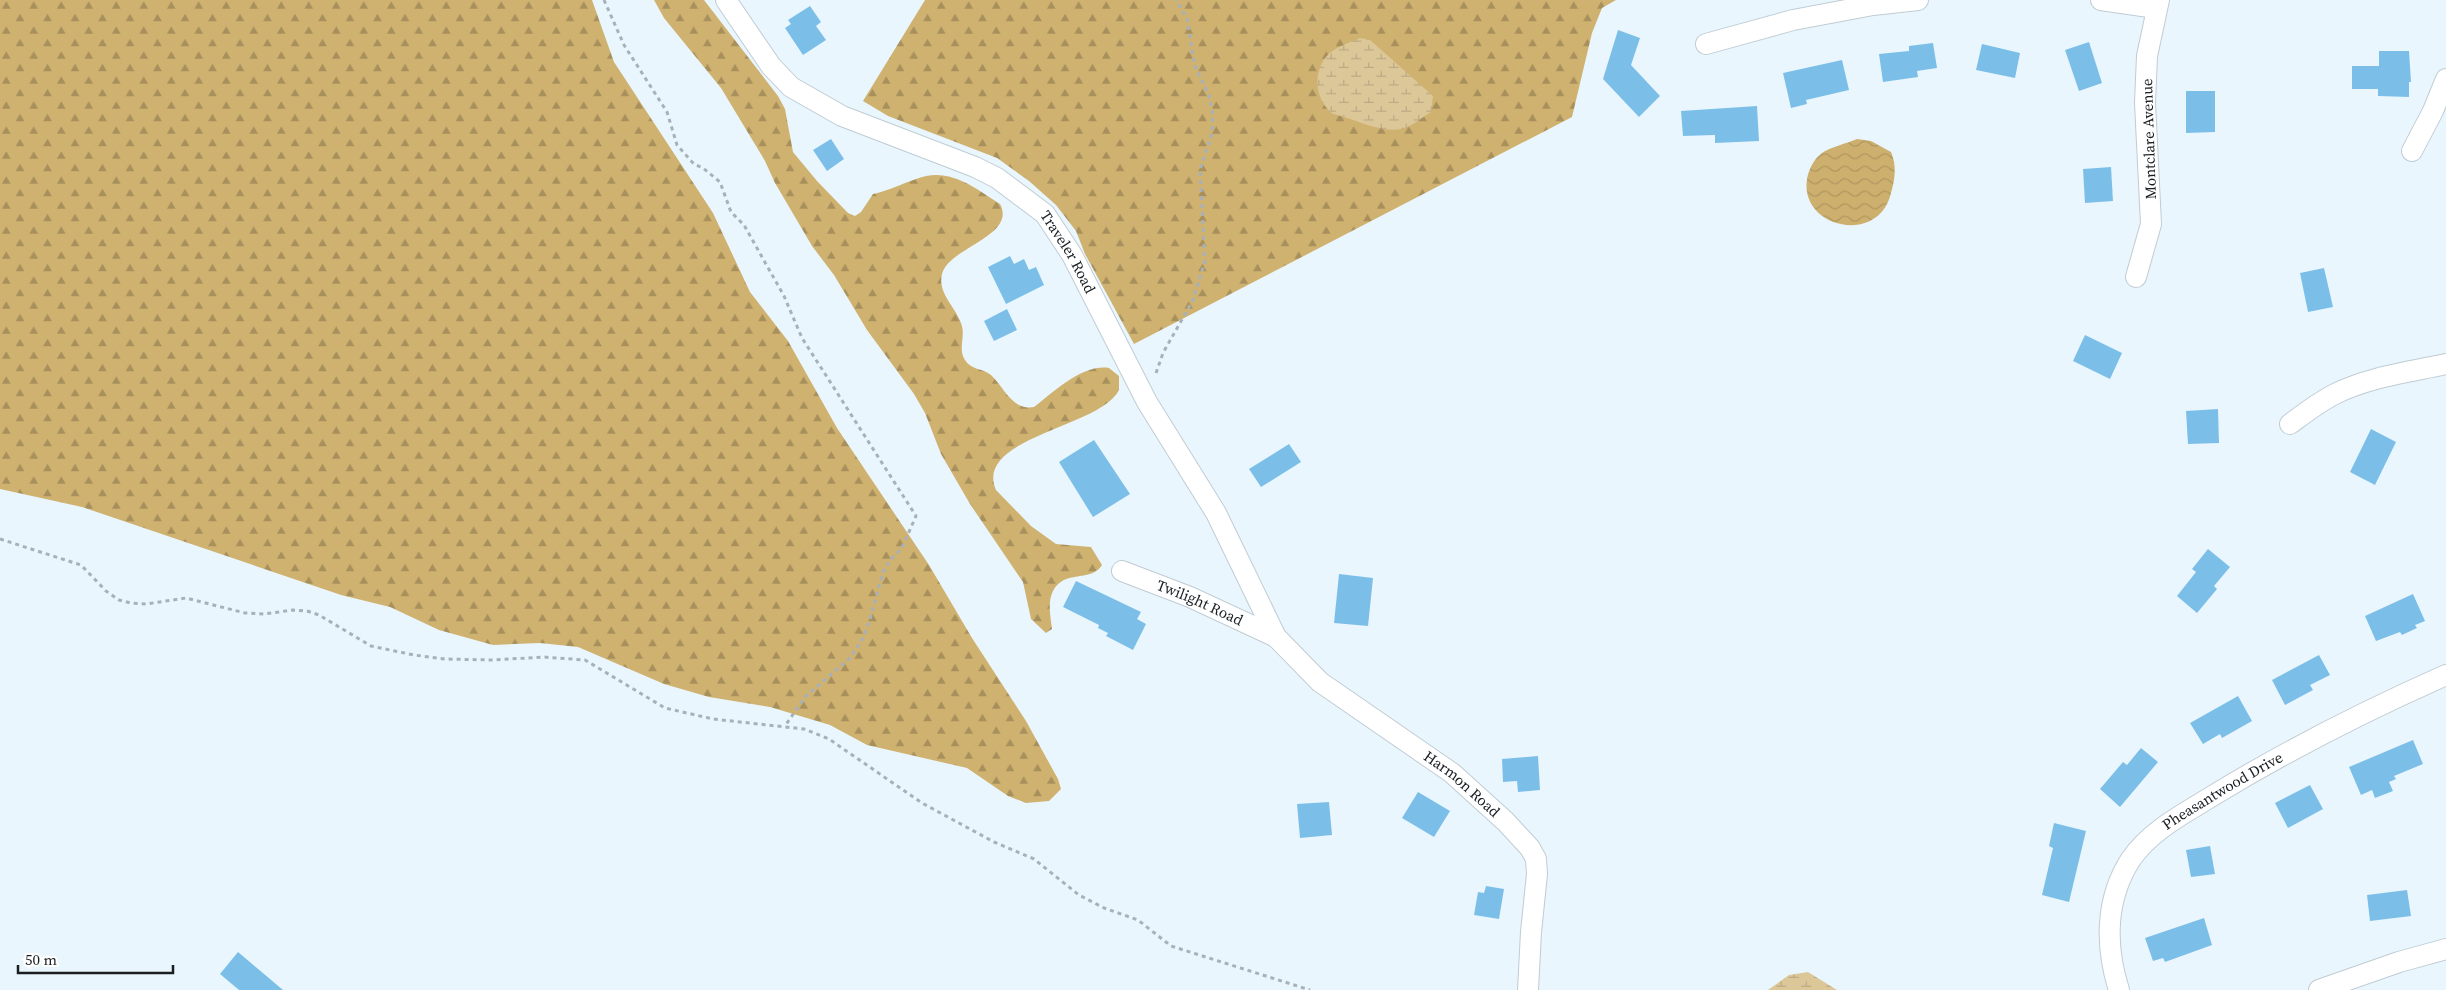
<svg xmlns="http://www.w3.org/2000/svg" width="2446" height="990" viewBox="0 0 2446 990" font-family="'Source Serif 4',serif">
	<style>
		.forest { fill: url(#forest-firs) }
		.wetland { fill: url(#wetland-marsh) }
		.water { fill: url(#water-waves) }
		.building { fill: #7bbfe9 }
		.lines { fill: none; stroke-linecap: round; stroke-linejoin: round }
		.street-casing { stroke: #c0ccd3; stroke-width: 22 }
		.path { stroke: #a8b1b8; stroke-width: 3; stroke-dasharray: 4 4; stroke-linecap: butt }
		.street { stroke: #fff; stroke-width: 20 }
		.labels { text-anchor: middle; stroke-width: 4; stroke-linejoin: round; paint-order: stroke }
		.street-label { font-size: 15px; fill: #1a1e21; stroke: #fff }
	</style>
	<defs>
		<pattern id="forest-firs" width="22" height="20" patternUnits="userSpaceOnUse" patternTransform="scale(1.25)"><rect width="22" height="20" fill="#d0b270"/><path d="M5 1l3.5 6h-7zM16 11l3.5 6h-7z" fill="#a8905c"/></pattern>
		<pattern id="wetland-marsh" width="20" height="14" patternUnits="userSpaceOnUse" patternTransform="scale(1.25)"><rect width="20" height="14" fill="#dcc799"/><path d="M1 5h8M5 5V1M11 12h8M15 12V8" fill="none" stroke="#bcaa84"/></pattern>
		<pattern id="water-waves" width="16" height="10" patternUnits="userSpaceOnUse" patternTransform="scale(1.25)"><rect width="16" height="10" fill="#ceb06e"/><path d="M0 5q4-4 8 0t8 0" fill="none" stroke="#b0975f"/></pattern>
	</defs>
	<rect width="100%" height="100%" fill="#eaf6fe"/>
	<g class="forest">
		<polygon points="0,0 592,0 614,62 713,213 750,292 788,341 837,428 929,565 972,638 1026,721 1058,779 1061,789 1049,801 1026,803 1008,796 967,768 867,745 830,725 770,707 709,697 664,684 578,647 540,643 493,645 439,630 390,607 341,595 82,507 0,489"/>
		<path d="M654,0H704L778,96L785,109L793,152L817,181L848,213L855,216L861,212L873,194C888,191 901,184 916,179C948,166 974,187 1000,204C1017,236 949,247 942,274C937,294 957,308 962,326C965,337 958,350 965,360C971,370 982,368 991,375C1005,388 1012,411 1034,407C1054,392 1082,364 1109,368L1119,376V390C1100,428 973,437 996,490L1031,526L1056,544L1091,547L1102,565C1090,585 1056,565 1050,602C1049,610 1051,621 1052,629L1046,633L1031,619L1023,582L970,504L941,454L925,413L914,394L867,330L834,275L812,246L775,183L765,161L721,88L664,18Z"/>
		<polygon points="925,0 1616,0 1602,8 1592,33 1572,117 1134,344 1085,254 1076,231 1056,205 1029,181 997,158 888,116 863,101"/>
	</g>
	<g class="wetland">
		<path d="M1360,38L1370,40L1433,96L1431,112C1421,118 1413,126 1401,129C1378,133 1354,118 1333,114C1316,101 1312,75 1326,57C1333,48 1349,43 1360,38Z"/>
		<polygon points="1808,972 1837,990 1768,990 1789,975"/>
	</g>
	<path class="water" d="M1857,139L1871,141L1891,152C1897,166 1895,179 1891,193C1879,246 1799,228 1807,179C1809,169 1813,160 1822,153C1828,148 1848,143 1857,139Z"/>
	<g class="building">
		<polygon points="810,6 821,22 816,26 826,40 803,55 785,28 791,24 788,20"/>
		<polygon points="1618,30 1640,38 1631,65 1660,96 1639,117 1603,79"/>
		<polygon points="2089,42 2102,83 2079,91 2065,50"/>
		<polygon points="1933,43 1937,68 1917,71 1918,77 1883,82 1879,54 1909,51 1909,46"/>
		<polygon points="1982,44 2020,53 2015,78 1976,70"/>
		<polygon points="2379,51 2409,51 2411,82 2409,82 2409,97 2378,96 2378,89 2352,89 2352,66 2379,66"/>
		<polygon points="1842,60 1849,90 1806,100 1807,104 1791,108 1783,73"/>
		<polygon points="2186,91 2215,91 2215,132 2186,133"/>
		<polygon points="1757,106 1759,141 1715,143 1715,135 1683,136 1681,111"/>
		<polygon points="831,139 844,159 827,171 813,150"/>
		<polygon points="2111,167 2113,201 2085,203 2083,169"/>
		<polygon points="1010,256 1014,264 1024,259 1029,270 1036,267 1044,285 1006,304 988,267"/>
		<polygon points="2324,268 2333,307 2308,312 2300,273"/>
		<polygon points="1007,309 1017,330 994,341 984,321"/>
		<polygon points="2085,335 2122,353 2110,379 2073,361"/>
		<polygon points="2218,409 2219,443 2188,444 2186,411"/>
		<polygon points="2371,429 2396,442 2375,485 2350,472"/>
		<polygon points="1094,440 1130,494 1093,517 1059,462"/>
		<polygon points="1289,444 1301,462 1261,487 1249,469"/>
		<polygon points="2208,549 2230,567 2214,586 2217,589 2197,613 2177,596 2196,572 2192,569"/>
		<polygon points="1339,574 1373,578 1368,626 1334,623"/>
		<polygon points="1076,581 1141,612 1137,619 1146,624 1133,650 1106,636 1108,633 1098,628 1099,625 1063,607"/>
		<polygon points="2413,594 2425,621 2415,625 2417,628 2402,635 2400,632 2376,641 2365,616"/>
		<polygon points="2319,655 2330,675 2310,685 2313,690 2285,705 2272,680"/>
		<polygon points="2238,696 2252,721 2222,738 2220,734 2203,744 2190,723"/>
		<polygon points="2413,740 2423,764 2394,776 2396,779 2389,782 2393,791 2375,798 2372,790 2361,795 2349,767"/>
		<polygon points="2141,748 2158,762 2120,807 2100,789 2123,762 2127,765"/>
		<polygon points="1538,756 1540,790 1518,792 1517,781 1503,782 1502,759"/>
		<polygon points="2310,785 2323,809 2288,828 2275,803"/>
		<polygon points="1418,792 1450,811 1434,837 1402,818"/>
		<polygon points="1329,802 1332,835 1300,838 1297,804"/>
		<polygon points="2054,823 2086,831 2069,902 2042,895 2053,848 2049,846"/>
		<polygon points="2210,846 2215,874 2191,877 2186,850"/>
		<polygon points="1486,886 1504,889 1499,919 1474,915 1478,892 1484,893"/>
		<polygon points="2407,890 2411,916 2370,921 2367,895"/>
		<polygon points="2204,918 2212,945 2165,962 2163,958 2153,961 2145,938"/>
		<polygon points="238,952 283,990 239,990 220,974"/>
	</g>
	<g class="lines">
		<defs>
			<g id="street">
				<path id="s1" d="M726,0L771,66L791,87L842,116L975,167L997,178L1045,214L1072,255L1147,402L1216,513L1276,637L1320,682L1452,773L1506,822L1530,848L1536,859L1537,874L1531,932L1528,990"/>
				<polyline points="2101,0 2156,8"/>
				<polyline points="1706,44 1793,20 1873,5 1918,0"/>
				<polyline points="2412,151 2433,111 2446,79"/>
				<polyline points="2136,277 2151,224 2145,103 2147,56 2159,0"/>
				<path d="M2290,424C2305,413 2319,402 2335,394C2369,377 2409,372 2446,364"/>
				<path id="s2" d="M1122,571L1190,597L1276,637"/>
				<path id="s3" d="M2119,990C2105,946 2105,899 2131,859C2151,830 2185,813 2214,795C2288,750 2367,710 2446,675"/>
				<polyline points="2319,990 2399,962 2446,949"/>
			</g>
		</defs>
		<use href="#street" class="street-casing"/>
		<g class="path">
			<polyline points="604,0 624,45 667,112 677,145 694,164 703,168 720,182 731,212 744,225 784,296 802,338 916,516 902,548 890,560 883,572 869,623 862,640 850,658 805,697 785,726"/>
			<polyline points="1156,373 1163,353 1193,300 1205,261 1200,170 1212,133 1213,115 1209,96 1194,63 1187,18 1176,0"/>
			<polyline points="0,539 81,565 106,591 119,600 131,603 146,604 186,598 245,613 264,614 293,610 307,611 319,615 371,646 414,655 445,659 494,660 543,657 585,660 665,708 713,719 804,729 829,739 922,803 994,842 1034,859 1079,895 1104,908 1138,920 1171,946 1310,990"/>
		</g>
		<use href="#street" class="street"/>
	</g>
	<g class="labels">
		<g class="street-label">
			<text transform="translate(2149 139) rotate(-92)" y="5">Montclare Avenue</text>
			<text dy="5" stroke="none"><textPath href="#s1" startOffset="439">Traveler Road</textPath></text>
			<text dy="5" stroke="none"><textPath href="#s2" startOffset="84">Twilight Road</textPath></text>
			<text dy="5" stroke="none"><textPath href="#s1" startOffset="1115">Harmon Road</textPath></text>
			<text dy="5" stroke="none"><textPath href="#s3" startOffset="251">Pheasantwood Drive</textPath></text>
		</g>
	</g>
	<path d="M18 965v8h155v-8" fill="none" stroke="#1a1e21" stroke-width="2.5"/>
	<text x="25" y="965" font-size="15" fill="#1a1e21" stroke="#ffffff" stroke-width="4" paint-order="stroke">50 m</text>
</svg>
